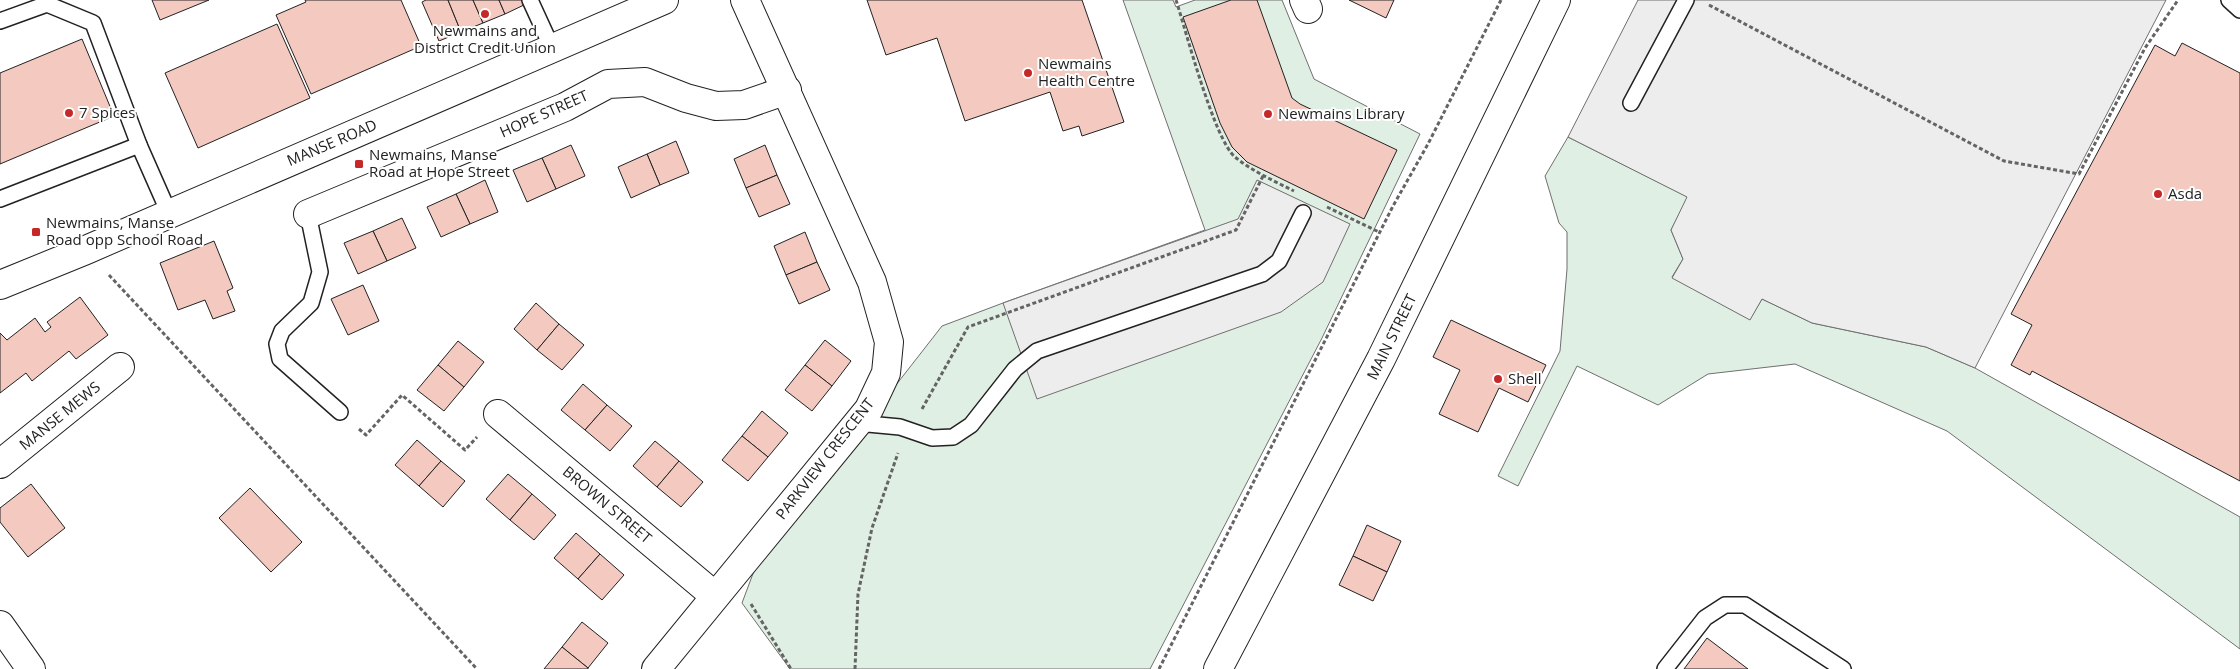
<svg xmlns="http://www.w3.org/2000/svg" width="2240" height="669" viewBox="0 0 2240 669" font-family="'Open Sans',sans-serif">
	<style>
		.green { fill: #e0efe3; stroke: #6f6f6f }
		.parking { fill: #ededed; stroke: #6f6f6f }
		.building { fill: #f3c9c0; stroke: #222 }
		.lines { fill: none; stroke-linecap: round; stroke-linejoin: round }
		.lane-casing { stroke: #222; stroke-width: 18 }
		.street-casing { stroke: #222; stroke-width: 30 }
		.primary-casing { stroke: #222; stroke-width: 30 }
		.path { stroke: #646464; stroke-width: 3; stroke-dasharray: 4 2.5; stroke-linecap: butt }
		.lane { stroke: #fff; stroke-width: 15 }
		.street { stroke: #fff; stroke-width: 28 }
		.primary { stroke: #fff; stroke-width: 28 }
		.poi-dot { fill: #c62828; stroke: #fff; stroke-width: 2 }
		.labels { text-anchor: middle; stroke-width: 4; stroke-linejoin: round; paint-order: stroke }
		.poi-label { font-size: 15px; fill: #222; stroke: #fff; text-anchor: start }
		.street-label { font-size: 15px; fill: #222; stroke: #fff }
	</style>
	<rect width="100%" height="100%" fill="#fff"/>
	<g class="green">
		<polygon points="1123,0 1173,0 1176,7 1195,0 1282,0 1314,79 1420,134 1322,338 1150,669 790,669 742,603 757,563 942,326 1003,303 1205,230"/>
		<polygon points="1568,137 1688,197 1671,230 1683,259 1672,277 1750,319 1762,299 1812,323 1926,347 1975,368 2240,517 2240,649 1947,431 1795,364 1708,374 1658,405 1577,366 1518,486 1498,476 1560,351 1567,269 1567,232 1559,223 1545,176"/>
	</g>
	<g class="parking">
		<polygon points="1638,0 2166,0 1975,368 1926,347 1812,323 1762,299 1750,320 1672,278 1683,259 1671,230 1687,197 1568,137"/>
		<polygon points="1257,180 1350,224 1323,282 1281,312 1037,399 1003,303 1238,219"/>
	</g>
	<g class="building">
		<polygon points="152,0 209,0 160,20"/>
		<polygon points="305,0 401,0 421,46 311,94 276,15 306,2"/>
		<polygon points="426,0 448,0 461,32 439,41 422,2"/>
		<polygon points="448,0 473,0 483,23 461,32"/>
		<polygon points="473,0 499,0 505,14 483,23"/>
		<polygon points="499,0 525,0 526,4 505,14"/>
		<polygon points="867,0 1082,0 1124,122 1082,136 1079,126 1063,131 1050,92 965,121 937,38 886,55"/>
		<polygon points="1231,0 1257,0 1292,98 1300,104 1397,150 1364,219 1247,162 1232,147 1220,123 1183,17"/>
		<polygon points="1349,0 1394,0 1386,18"/>
		<polygon points="277,24 310,98 198,148 165,73"/>
		<polygon points="82,39 114,116 0,164 0,73"/>
		<polygon points="2182,43 2240,73 2240,481 2032,371 2030,375 2011,365 2032,325 2011,314 2155,45 2175,56"/>
		<polygon points="676,141 689,173 660,185 647,154"/>
		<polygon points="571,145 585,176 556,189 542,158"/>
		<polygon points="765,145 777,175 746,188 734,159"/>
		<polygon points="647,154 660,185 631,198 618,167"/>
		<polygon points="542,158 556,189 527,202 513,170"/>
		<polygon points="777,175 790,204 759,217 746,188"/>
		<polygon points="485,180 498,212 470,224 456,194"/>
		<polygon points="456,194 470,224 441,237 427,207"/>
		<polygon points="402,218 416,248 387,261 373,231"/>
		<polygon points="373,231 387,261 358,274 344,243"/>
		<polygon points="805,232 817,262 786,275 774,246"/>
		<polygon points="214,241 233,288 227,291 235,311 213,319 205,300 178,310 160,263"/>
		<polygon points="817,262 830,290 799,304 786,275"/>
		<polygon points="363,285 379,321 348,335 331,299"/>
		<polygon points="80,297 108,335 76,359 69,351 32,381 26,373 0,393 0,333 7,340 35,318 45,332 51,327 47,322"/>
		<polygon points="536,303 559,324 537,350 514,329"/>
		<polygon points="1451,320 1546,365 1528,402 1499,388 1478,432 1439,414 1460,370 1433,357"/>
		<polygon points="559,324 584,345 562,370 537,350"/>
		<polygon points="825,340 851,361 832,386 805,365"/>
		<polygon points="458,341 484,362 464,387 438,365"/>
		<polygon points="438,365 464,387 444,411 417,390"/>
		<polygon points="805,365 832,386 812,411 785,390"/>
		<polygon points="583,384 607,405 585,430 561,410"/>
		<polygon points="607,405 632,426 610,451 585,430"/>
		<polygon points="762,411 788,433 768,457 742,436"/>
		<polygon points="742,436 768,457 748,481 722,460"/>
		<polygon points="417,440 441,461 419,486 395,465"/>
		<polygon points="655,441 679,461 657,487 633,466"/>
		<polygon points="441,461 465,481 443,507 419,486"/>
		<polygon points="679,461 703,482 681,507 657,487"/>
		<polygon points="508,474 532,494 510,520 486,499"/>
		<polygon points="31,484 65,528 28,557 0,522 0,508"/>
		<polygon points="250,488 302,542 271,572 219,518"/>
		<polygon points="532,494 556,515 534,540 510,520"/>
		<polygon points="1367,525 1401,541 1387,572 1353,556"/>
		<polygon points="576,533 600,554 578,579 554,558"/>
		<polygon points="600,554 624,575 602,600 578,579"/>
		<polygon points="1353,556 1387,572 1373,601 1339,585"/>
		<polygon points="582,622 608,643 588,668 562,647"/>
		<polygon points="1707,638 1748,669 1684,669"/>
		<polygon points="562,647 588,668 588,669 544,669"/>
	</g>
	<g class="lines">
		<defs>
			<g id="lane">
				<polyline points="530,0 552,48"/>
				<polyline points="2229,0 2240,10"/>
				<polyline points="0,21 47,4 93,23 139,145"/>
				<polyline points="1631,103 1686,0"/>
				<polyline points="0,199 139,145 169,213"/>
				<polyline points="308,214 320,272 311,303 282,331 277,344 280,359 340,412"/>
				<polyline points="857,423 900,427 932,438 953,437 971,425 1015,369 1037,351 1262,274 1279,261 1303,213"/>
				<polyline points="1665,669 1705,618 1725,605 1745,605 1843,669"/>
			</g>
			<g id="street">
				<polyline points="1304,0 1308,9"/>
				<polyline points="308,214 565,107 608,84 645,82 686,98 716,106 744,105 787,90"/>
				<polyline points="498,414 715,596"/>
				<polyline points="0,464 120,367"/>
				<polyline points="0,625 31,669"/>
				<polyline points="656,669 869,409 886,373 889,342 872,282 745,0"/>
			</g>
			<g id="primary">
				<polyline points="0,285 86,250 664,0"/>
				<polyline points="1218,669 1381,359 1556,0"/>
			</g>
		</defs>
		<use href="#lane" class="lane-casing"/>
		<use href="#street" class="street-casing"/>
		<use href="#primary" class="primary-casing"/>
		<g class="path">
			<path d="M1176,0C1186,31 1214,139 1235,157C1252,171 1274,181 1294,191"/>
			<polyline points="1709,5 2004,161 2079,174 2145,48 2178,0"/>
			<polyline points="1327,207 1379,232"/>
			<polyline points="109,275 477,669"/>
			<polyline points="922,409 968,327 1236,230 1263,176"/>
			<polyline points="359,429 366,435 402,395 465,450 477,437"/>
			<polyline points="751,604 791,669"/>
			<polyline points="855,669 858,594 872,528 898,453"/>
			<polyline points="1159,669 1393,206 1428,144 1501,0"/>
		</g>
		<use href="#lane" class="lane"/>
		<use href="#street" class="street"/>
		<use href="#primary" class="primary"/>
	</g>
	<g class="poi-dot">
		<circle cx="485" cy="14" r="5"/>
		<circle cx="1028" cy="73" r="5"/>
		<circle cx="69" cy="113" r="5"/>
		<circle cx="1268" cy="114" r="5"/>
		<rect x="354" y="159" width="10" height="10" rx="2.5"/>
		<circle cx="2158" cy="194" r="5"/>
		<rect x="31" y="227" width="10" height="10" rx="2.5"/>
		<circle cx="1498" cy="379" r="5"/>
	</g>
	<g class="labels">
		<g class="poi-label">
			<text x="485" y="36" text-anchor="middle">Newmains and<tspan x="485" dy="17">District Credit Union</tspan></text>
			<text x="1038" y="69">Newmains<tspan x="1038" dy="17">Health Centre</tspan></text>
			<text x="79" y="118">7 Spices</text>
			<text x="1278" y="119">Newmains Library</text>
			<text x="369" y="160">Newmains, Manse<tspan x="369" dy="17">Road at Hope Street</tspan></text>
			<text x="2168" y="199">Asda</text>
			<text x="46" y="228">Newmains, Manse<tspan x="46" dy="17">Road opp School Road</tspan></text>
			<text x="1508" y="384">Shell</text>
		</g>
		<g class="street-label">
			<text transform="translate(544 114) rotate(-24)" y="5">HOPE STREET</text>
			<text transform="translate(332 143) rotate(-23)" y="5">MANSE ROAD</text>
			<text transform="translate(1392 337) rotate(-64)" y="5">MAIN STREET</text>
			<text transform="translate(60 416) rotate(-39)" y="5">MANSE MEWS</text>
			<text transform="translate(825 459) rotate(-52)" y="5">PARKVIEW CRESCENT</text>
			<text transform="translate(607 505) rotate(40)" y="5">BROWN STREET</text>
		</g>
	</g>
</svg>
